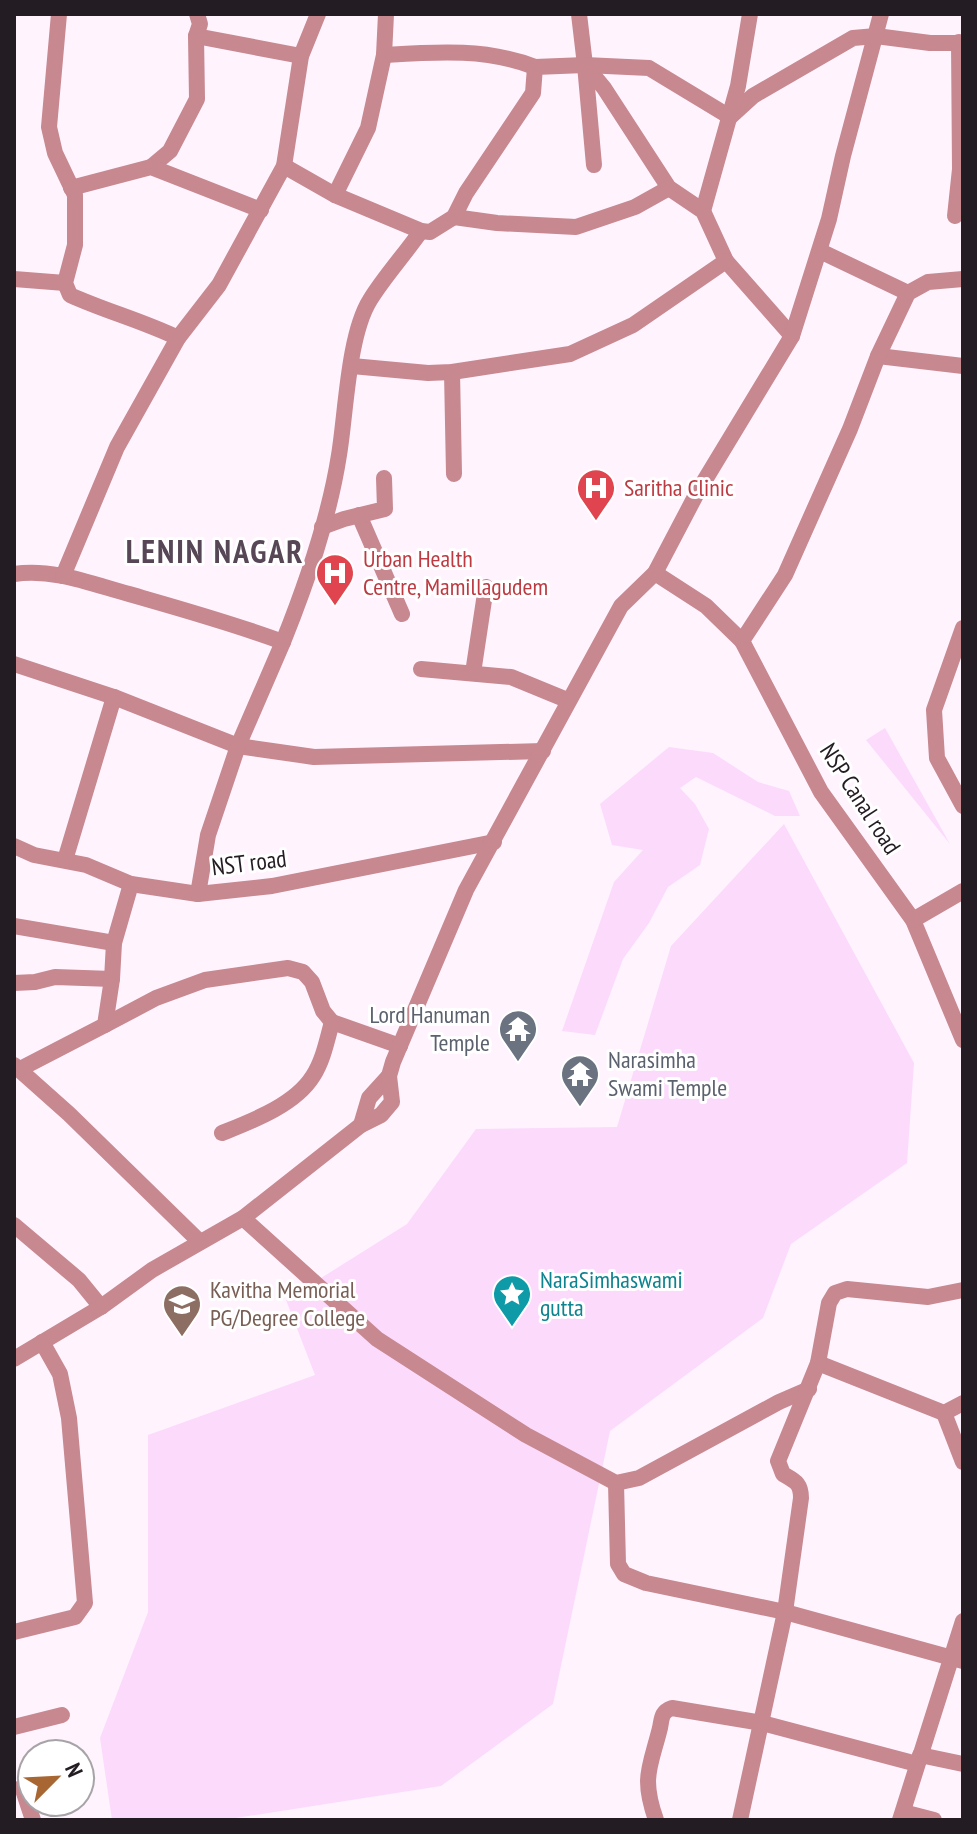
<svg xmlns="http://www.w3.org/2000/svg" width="977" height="1834" viewBox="0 0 977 1834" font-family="'PT Sans Narrow',sans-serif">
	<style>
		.green { fill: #fcdafc }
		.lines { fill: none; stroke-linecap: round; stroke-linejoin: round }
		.minor { stroke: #c78890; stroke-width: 16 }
		.labels { text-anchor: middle; stroke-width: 6; stroke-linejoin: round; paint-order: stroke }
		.health-label { font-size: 24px; fill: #be3a42; stroke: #fff; text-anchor: start }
		.street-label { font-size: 24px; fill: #231c23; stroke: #fff }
		.worship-label { font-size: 24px; fill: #5b616d; stroke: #fff; text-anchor: end }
		.culture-label { font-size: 24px; fill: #0d838f; stroke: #fff; text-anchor: start }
		.education-label { font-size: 24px; fill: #785e54; stroke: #fff; text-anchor: start }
		.district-label { font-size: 32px; font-weight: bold; letter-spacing: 2px; fill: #564656; stroke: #fff }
	</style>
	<rect width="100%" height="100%" fill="#fff3fe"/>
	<g class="green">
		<polygon points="885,728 950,844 866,740"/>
		<polygon points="669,747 713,753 758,782 789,791 800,816 775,816 696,777 680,788 695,804 709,829 700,865 668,887 649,923 623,959 595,1035 562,1031 614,882 643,850 612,845 600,804"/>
		<polygon points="784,824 914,1063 907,1163 791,1244 763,1318 610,1431 553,1704 441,1786 223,1820 112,1820 100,1738 148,1612 148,1435 315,1375 286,1300 407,1224 476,1129 617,1127 671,946"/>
	</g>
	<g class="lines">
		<g class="minor">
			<path d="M59,14L49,127L55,153L75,195V245L65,283L70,295C105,311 143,321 178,338"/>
			<polyline points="579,14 585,65 604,88 669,188 703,211 726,261 792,336"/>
			<polyline points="196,36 301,56"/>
			<path d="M384,55C434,52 487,48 535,67"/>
			<polyline points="585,65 594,165"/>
			<polyline points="284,166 335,195 421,231 430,232 454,217 466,193 533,93 535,67 585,65 649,68 730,117 753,96 853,38 876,36 930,43 963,43"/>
			<polyline points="151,167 170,151 197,99 196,36 200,24 197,14"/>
			<polyline points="71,188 151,167 261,210"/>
			<polyline points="335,195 368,128 384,55 386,14"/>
			<polyline points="703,211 738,86 750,14"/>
			<polyline points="955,216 960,169 959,42"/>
			<polyline points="454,217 497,223 576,227 635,207 669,188"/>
			<polyline points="820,251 908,293"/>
			<polyline points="14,279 65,283"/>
			<polyline points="878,356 963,366"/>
			<polyline points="352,366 428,373 452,372 570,354 633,325 726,261"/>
			<polyline points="452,372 454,474"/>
			<polyline points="359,515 402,614"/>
			<polyline points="322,527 344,519 385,509 384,478"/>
			<polyline points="655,573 706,606 742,641 821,792 913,920 963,1040"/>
			<path d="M14,574C53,568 92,584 129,594C181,609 232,623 283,642C307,582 329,519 339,455C346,413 348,335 370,300C384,277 405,254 421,231"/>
			<polyline points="63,576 117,447 178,338 219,285 284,166 301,56 318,14"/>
			<polyline points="963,628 934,710 937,758 963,806"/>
			<polyline points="742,641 785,575 850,429 878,356 908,293 928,282 963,279"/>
			<polyline points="14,664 114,697 238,746 314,757 543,751"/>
			<polyline points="421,669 511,677 567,700"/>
			<polyline points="473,673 486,587"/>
			<polyline points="14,846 34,855 86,865 131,884 198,894 272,886 494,842"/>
			<polyline points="65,860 114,697"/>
			<polyline points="198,894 208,835 238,746 283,642"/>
			<polyline points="913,920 963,891"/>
			<polyline points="14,926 114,943"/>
			<polyline points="14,983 35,982 55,977 112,979"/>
			<polyline points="105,1025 156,998 205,980 288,968 303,972 312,982 323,1011 332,1022 400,1046"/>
			<polyline points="14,1065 69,1114 200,1242"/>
			<polyline points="20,1069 105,1025 112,979 114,943 131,884"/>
			<polyline points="361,1125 369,1098 389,1076"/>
			<path d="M222,1133C252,1121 295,1105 313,1076C323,1061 327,1040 332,1022"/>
			<polyline points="243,1218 377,1339 526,1435 616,1483 639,1478 779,1402 809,1389"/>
			<polyline points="14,1225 79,1280 101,1307"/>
			<polyline points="14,1359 101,1307 152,1270 243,1218 361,1125 381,1115 392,1102 389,1076 393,1062 466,890 621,606 655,573 697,493 792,336 829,219 843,156 881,14"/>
			<polyline points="818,1363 944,1413 963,1403"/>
			<polyline points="944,1413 963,1462"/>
			<polyline points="616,1483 618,1564 624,1574 646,1583 785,1612 963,1661"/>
			<polyline points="14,1632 75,1617 85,1603 69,1418 60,1374 42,1342"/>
			<polyline points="14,1727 62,1715"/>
			<polyline points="920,1755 963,1764"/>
			<polyline points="22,1787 33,1820"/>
			<polyline points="903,1812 934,1820"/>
			<path d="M656,1820C641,1777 650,1768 660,1728C662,1718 661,1712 672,1708L762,1723L917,1764"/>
			<path d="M740,1820L785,1612L801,1498C801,1483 795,1481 783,1474L778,1461L818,1363L829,1303L835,1293L847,1289L928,1297L963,1290"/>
			<polyline points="900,1820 963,1621"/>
		</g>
	</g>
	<defs>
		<symbol id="hospital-pin" viewBox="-11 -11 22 30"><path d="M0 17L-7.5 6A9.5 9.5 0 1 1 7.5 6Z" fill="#e0444e" stroke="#fff"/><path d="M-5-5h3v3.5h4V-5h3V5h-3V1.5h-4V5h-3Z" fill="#fff"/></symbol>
		<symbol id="temple-pin" viewBox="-11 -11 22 30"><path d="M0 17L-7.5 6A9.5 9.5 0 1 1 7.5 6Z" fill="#6b7280" stroke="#fff"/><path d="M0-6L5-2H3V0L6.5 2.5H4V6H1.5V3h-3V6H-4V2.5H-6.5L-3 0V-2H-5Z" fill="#fff"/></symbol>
		<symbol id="sight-pin" viewBox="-11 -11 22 30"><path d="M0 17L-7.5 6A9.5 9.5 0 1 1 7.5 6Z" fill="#0f9aa8" stroke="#fff"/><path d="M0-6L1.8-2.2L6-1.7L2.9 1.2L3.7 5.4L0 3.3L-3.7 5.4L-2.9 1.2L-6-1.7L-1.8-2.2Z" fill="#fff"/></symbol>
		<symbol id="university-pin" viewBox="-11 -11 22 30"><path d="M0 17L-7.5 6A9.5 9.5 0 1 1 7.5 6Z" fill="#8d6e63" stroke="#fff"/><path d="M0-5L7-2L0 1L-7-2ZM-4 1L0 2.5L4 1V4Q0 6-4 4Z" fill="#fff"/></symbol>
	</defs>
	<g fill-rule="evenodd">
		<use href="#hospital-pin" x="574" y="466" width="44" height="60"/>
		<use href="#hospital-pin" x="313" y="551" width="44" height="60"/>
		<use href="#temple-pin" x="496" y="1007" width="44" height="60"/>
		<use href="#temple-pin" x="558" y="1052" width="44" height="60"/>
		<use href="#sight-pin" x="490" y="1272" width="44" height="60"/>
		<use href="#university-pin" x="160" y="1282" width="44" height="60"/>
	</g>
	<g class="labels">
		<g class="health-label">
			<text x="624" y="496">Saritha Clinic</text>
			<text x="363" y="567">Urban Health<tspan x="363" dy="28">Centre, Mamillagudem</tspan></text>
		</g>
		<g class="street-label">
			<text transform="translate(860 799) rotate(57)" y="8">NSP Canal road</text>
			<text transform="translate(249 863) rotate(-7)" y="8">NST road</text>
		</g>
		<g class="worship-label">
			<text x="490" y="1023">Lord Hanuman<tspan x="490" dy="28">Temple</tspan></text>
			<text x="608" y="1068" text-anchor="start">Narasimha<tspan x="608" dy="28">Swami Temple</tspan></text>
		</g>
		<g class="culture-label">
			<text x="540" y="1288">NaraSimhaswami<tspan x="540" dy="28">gutta</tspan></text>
		</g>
		<g class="education-label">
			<text x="210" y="1298">Kavitha Memorial<tspan x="210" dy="28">PG/Degree College</tspan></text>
		</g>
		<g class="district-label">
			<text x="215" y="563">LENIN NAGAR</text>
		</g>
	</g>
	<rect width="977" height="1834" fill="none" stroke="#231c23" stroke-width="32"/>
	<g transform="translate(56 1778) rotate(66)"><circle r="38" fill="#ffffff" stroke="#a7a4a7" stroke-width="2"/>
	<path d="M0-6L14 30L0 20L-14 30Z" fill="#a76632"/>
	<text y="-12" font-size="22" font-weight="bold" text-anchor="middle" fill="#231c23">N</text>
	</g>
</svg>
